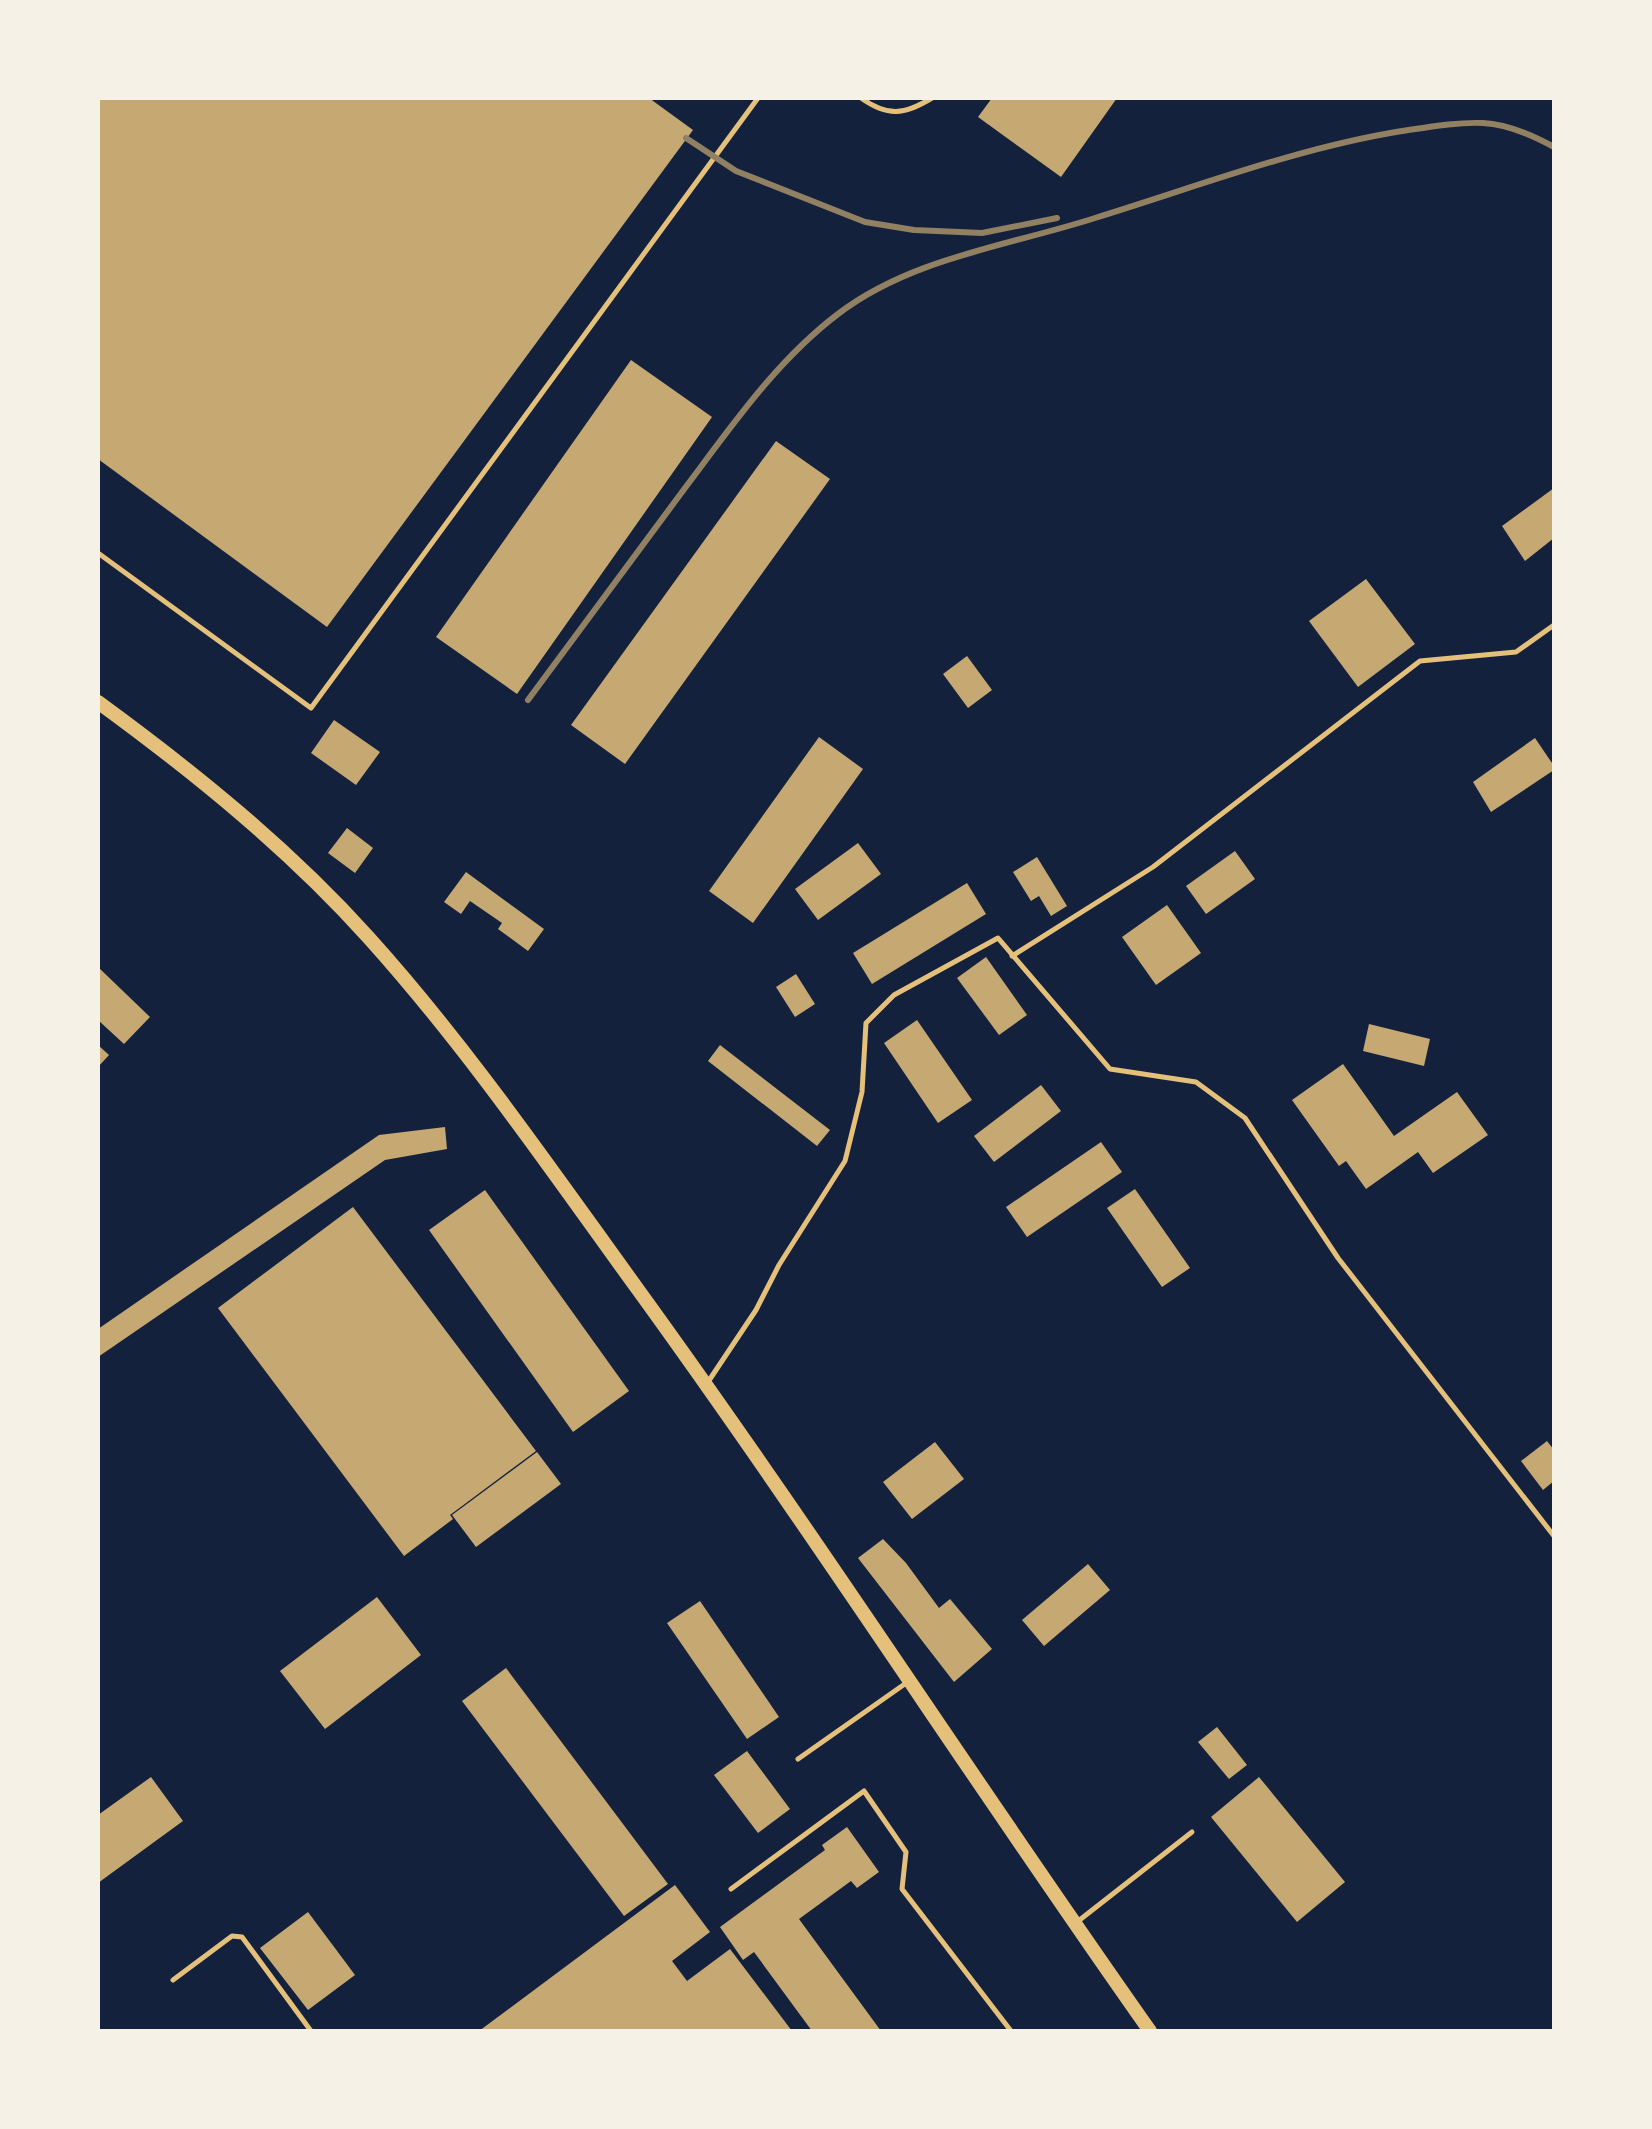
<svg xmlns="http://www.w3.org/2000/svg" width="1652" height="2129" viewBox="0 0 1652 2129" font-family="'IBM Plex Sans',sans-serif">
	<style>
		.building { fill: #c6a872 }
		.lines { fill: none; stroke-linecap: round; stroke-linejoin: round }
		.service { stroke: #e5c07b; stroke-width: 5 }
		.secondary { stroke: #e5c07b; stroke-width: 14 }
		.rail { stroke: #918062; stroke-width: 6 }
	</style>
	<rect width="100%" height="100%" fill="#14213d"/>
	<g class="building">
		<polygon points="98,98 649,98 693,130 327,627 98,459"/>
		<polygon points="992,98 1117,98 1061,177 978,117"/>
		<polygon points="631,360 712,417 517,694 436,637"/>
		<polygon points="776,441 830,479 625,764 571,725"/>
		<polygon points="1554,488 1554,538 1525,561 1502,526"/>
		<polygon points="1366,579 1415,644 1358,687 1309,621"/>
		<polygon points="967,656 992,690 968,708 943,674"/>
		<polygon points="334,720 380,752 356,785 311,753"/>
		<polygon points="819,737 863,769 753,923 709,891"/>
		<polygon points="1535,738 1554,766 1554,770 1491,812 1473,782"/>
		<polygon points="347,828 373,848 355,873 328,853"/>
		<polygon points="858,843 881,874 818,920 795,889"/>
		<polygon points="1235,851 1255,879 1206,914 1186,886"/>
		<polygon points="1037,857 1067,906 1051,916 1039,896 1031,901 1013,872"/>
		<polygon points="466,872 544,929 528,951 498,929 502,923 470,901 461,914 444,902"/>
		<polygon points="967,883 986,914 872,984 853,953"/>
		<polygon points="1167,905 1201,953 1156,985 1122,937"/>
		<polygon points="986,957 1027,1015 999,1035 957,978"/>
		<polygon points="98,967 150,1017 124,1044 98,1020"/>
		<polygon points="796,974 815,1004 795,1017 776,987"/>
		<polygon points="917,1020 972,1100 938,1123 884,1043"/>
		<polygon points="1369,1024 1430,1039 1424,1066 1363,1051"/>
		<polygon points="98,1045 109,1055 98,1067"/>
		<polygon points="720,1045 830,1130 817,1146 708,1061"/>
		<polygon points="1343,1064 1394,1136 1457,1092 1488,1135 1433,1173 1418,1152 1366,1189 1346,1161 1339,1166 1292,1100"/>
		<polygon points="1041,1085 1061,1111 994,1162 974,1136"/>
		<polygon points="445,1127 447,1149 385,1160 98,1357 98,1329 379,1135"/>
		<polygon points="1101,1142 1122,1172 1027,1237 1006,1207"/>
		<polygon points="1135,1189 1190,1268 1162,1287 1107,1208"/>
		<polygon points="485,1190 629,1391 573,1432 429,1230"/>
		<polygon points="353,1207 536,1451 450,1515 453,1519 404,1556 218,1308"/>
		<polygon points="1547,1441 1554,1450 1554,1481 1543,1490 1521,1461"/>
		<polygon points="935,1442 964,1479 912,1519 883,1482"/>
		<polygon points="537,1452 561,1484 476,1547 452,1515"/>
		<polygon points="883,1539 906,1563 939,1608 950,1599 992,1649 954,1682 858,1558"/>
		<polygon points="1088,1564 1110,1590 1044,1646 1022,1620"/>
		<polygon points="377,1597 421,1655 325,1729 280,1671"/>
		<polygon points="700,1601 779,1717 747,1739 667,1623"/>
		<polygon points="506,1668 668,1884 624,1916 462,1701"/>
		<polygon points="1217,1727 1247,1765 1229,1779 1198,1742"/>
		<polygon points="747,1751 790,1809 758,1833 714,1775"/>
		<polygon points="151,1777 183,1821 98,1883 98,1815"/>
		<polygon points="1259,1777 1345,1882 1297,1922 1211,1817"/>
		<polygon points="847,1827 879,1872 857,1888 851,1881 799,1919 881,2031 812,2031 754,1952 743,1960 720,1927 825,1850 822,1845"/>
		<polygon points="675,1885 710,1932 672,1961 687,1981 730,1949 792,2031 479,2031"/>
		<polygon points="308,1912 355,1975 308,2010 260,1948"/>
	</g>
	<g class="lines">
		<g class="service">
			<path d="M861,98C888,117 904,115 932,98"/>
			<polyline points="98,553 311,708 758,98"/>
			<polyline points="1012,956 1153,867 1420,661 1516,652 1554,625"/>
			<polyline points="708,1382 756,1310 779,1265 845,1161 862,1092 866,1023 894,995 998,938 1110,1069 1196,1082 1245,1118 1338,1258 1554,1536"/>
			<polyline points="798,1759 909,1681"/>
			<polyline points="731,1889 864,1791 906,1852 902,1889 1011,2031"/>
			<polyline points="1077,1922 1192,1832"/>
			<polyline points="173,1980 232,1936 242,1937 311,2031"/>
		</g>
		<path class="secondary" d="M98,702C195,773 288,848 369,938C468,1048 552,1171 639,1291C815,1534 977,1786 1150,2031"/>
		<g class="rail">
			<polyline points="686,138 736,171 865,222 914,230 982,233 1057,218"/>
			<path d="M528,700C580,630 632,559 685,488C731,427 776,361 838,314C911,258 1008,246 1095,218C1196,187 1297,148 1402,131C1429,127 1456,122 1483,123C1508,124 1532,135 1554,147"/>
		</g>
	</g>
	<rect width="1652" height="2129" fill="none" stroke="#f6f1e7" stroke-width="200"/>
</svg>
